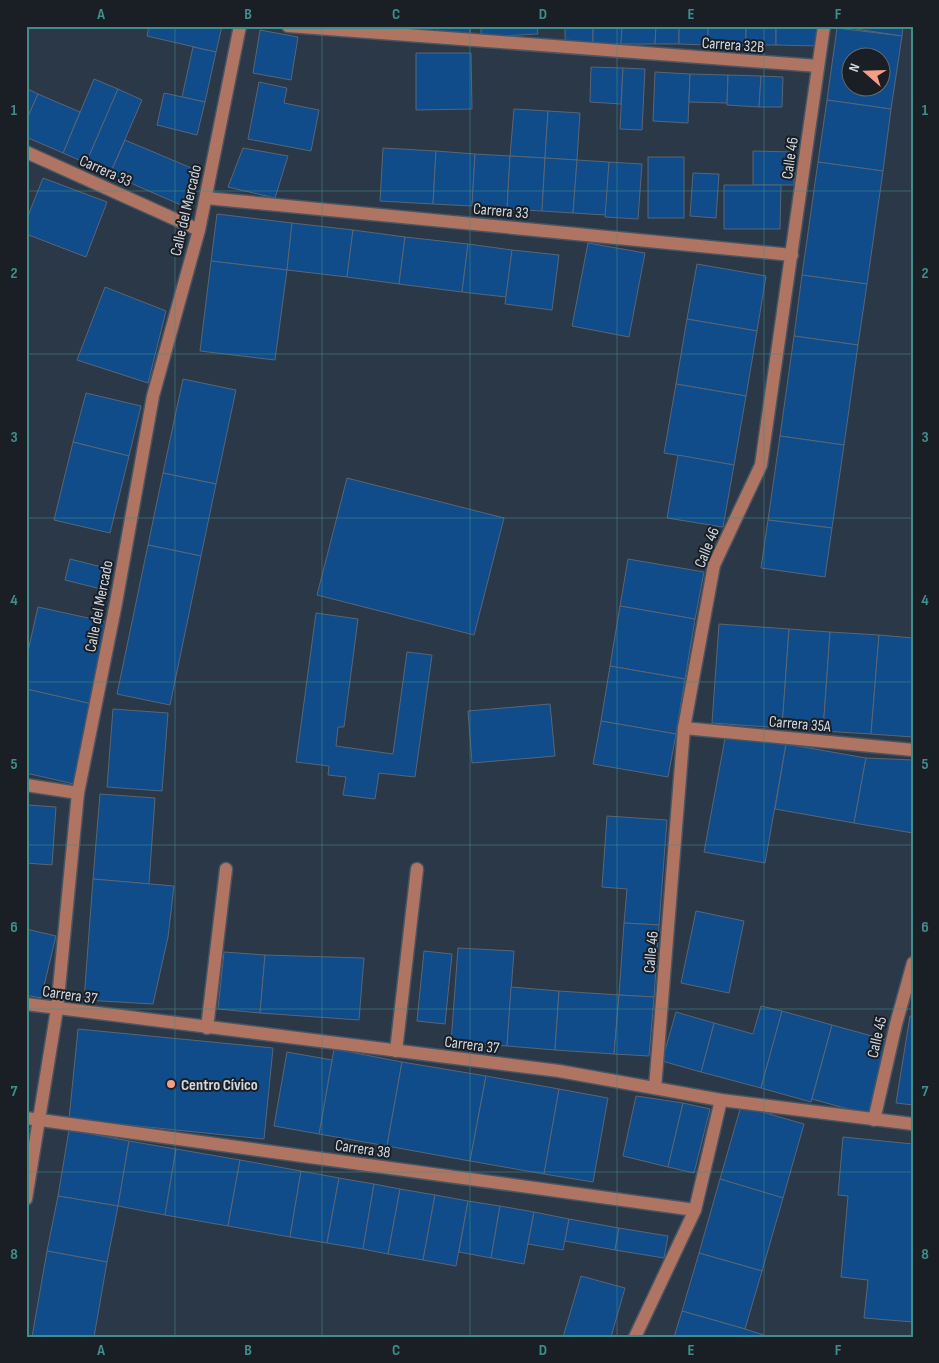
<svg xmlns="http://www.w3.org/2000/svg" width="939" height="1363" viewBox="0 0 939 1363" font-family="'Sofia Sans Condensed',sans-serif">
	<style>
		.building { fill: #104c8a; stroke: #586576; fill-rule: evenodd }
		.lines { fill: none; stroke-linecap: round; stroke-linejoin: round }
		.minor-casing { stroke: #495563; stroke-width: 15 }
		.minor { stroke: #b07463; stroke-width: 12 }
		.grid { fill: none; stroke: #3f8e8b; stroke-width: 1; stroke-opacity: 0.55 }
		.poi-dot { fill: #f49e86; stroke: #191f25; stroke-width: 2 }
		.labels { text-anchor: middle; stroke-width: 4; stroke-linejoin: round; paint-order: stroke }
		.street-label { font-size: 16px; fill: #cfd7e1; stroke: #191f25 }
		.poi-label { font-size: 16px; font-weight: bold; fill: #cfd7e1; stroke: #191f25; text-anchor: start }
		.neatline { fill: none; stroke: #3f8e8b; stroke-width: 2 }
		.grid-label { font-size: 16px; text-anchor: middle; font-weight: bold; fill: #3f8e8b }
	</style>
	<rect width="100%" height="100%" fill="#2b3847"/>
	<g class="building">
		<polygon points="149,26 222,26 216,52 147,36"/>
		<polygon points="437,26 470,26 470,35 437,31"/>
		<polygon points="481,26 537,26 538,34 481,37"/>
		<rect x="565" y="26" width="28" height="17"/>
		<polygon points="593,26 622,26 621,44 593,43"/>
		<polygon points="622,26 656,26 655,44 621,44"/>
		<polygon points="656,26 679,26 679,44 655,44"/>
		<polygon points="679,26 708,26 708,45 679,44"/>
		<rect x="708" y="26" width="38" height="19"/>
		<rect x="746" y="26" width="30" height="19"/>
		<polygon points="776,26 818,26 818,46 776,45"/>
		<polygon points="837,26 903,26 902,36"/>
		<path d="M837,28L902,36L891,109L827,100ZM852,58H882V88H852Z"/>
		<polygon points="260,30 298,37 291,80 253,73"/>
		<polygon points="193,47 216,52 205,102 182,97"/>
		<polygon points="416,53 471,53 472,109 416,110"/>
		<polygon points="591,67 623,68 621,104 590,102"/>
		<polygon points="623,68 645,69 642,130 620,129"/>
		<polygon points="655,72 690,74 688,123 653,121"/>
		<polygon points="690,74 728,75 727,103 689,102"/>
		<polygon points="728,75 761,76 759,107 727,105"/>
		<polygon points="761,76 783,77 782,107 759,107"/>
		<polygon points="94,79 118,89 86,163 63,153"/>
		<polygon points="259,82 287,88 284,103 319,110 311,151 248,139"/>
		<polygon points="26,88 38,94 26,121"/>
		<polygon points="118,89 142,100 110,174 86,163"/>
		<polygon points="164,93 205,102 197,135 157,125"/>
		<polygon points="38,94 80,112 63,153 26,137 26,121"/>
		<polygon points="827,100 891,109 883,171 818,162"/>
		<polygon points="514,109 548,111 545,158 510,156"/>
		<polygon points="548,111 580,113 577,160 545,158"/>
		<polygon points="125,140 196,170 181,205 110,174"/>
		<polygon points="243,148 288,156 275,198 228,187"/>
		<polygon points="383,148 436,151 433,204 380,201"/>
		<polygon points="436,151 475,154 472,206 433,204"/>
		<polygon points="753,151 794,152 794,185 753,185"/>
		<polygon points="475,154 510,156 507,209 472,206"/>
		<polygon points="510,156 545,158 542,211 507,209"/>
		<rect x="648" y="157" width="36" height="61"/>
		<polygon points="545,158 577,160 573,213 542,211"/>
		<polygon points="577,160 609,162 606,215 573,213"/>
		<polygon points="609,162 642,164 638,219 605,217"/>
		<polygon points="818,162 883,171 867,284 802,275"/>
		<polygon points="693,173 719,174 716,218 690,216"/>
		<polygon points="43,178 107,202 86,257 26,234 26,221"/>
		<polygon points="724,185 781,185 780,229 724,229"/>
		<polygon points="217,214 292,223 287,270 211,261"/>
		<polygon points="292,223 353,230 347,277 287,270"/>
		<polygon points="353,230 405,237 399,284 347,277"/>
		<polygon points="405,237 468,244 462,292 399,284"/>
		<polygon points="588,243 645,253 629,337 572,326"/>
		<polygon points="468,244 512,250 506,297 462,292"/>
		<polygon points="512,250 559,255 552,310 505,304"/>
		<polygon points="211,261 287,270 275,360 200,351"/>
		<polygon points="697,264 766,276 757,331 687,319"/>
		<polygon points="802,275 867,284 858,345 794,336"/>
		<polygon points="105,287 166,311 148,383 77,360"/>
		<polygon points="687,319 757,331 746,396 676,384"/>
		<polygon points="794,336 858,345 844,445 780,436"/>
		<polygon points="183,379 236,390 216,484 163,473"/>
		<polygon points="676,384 746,396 734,465 664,453"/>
		<polygon points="86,393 141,406 129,456 73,442"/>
		<polygon points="780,436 844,445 832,528 768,520"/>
		<polygon points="73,442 129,456 110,533 54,520"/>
		<polygon points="678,455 734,465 723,527 667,518"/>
		<polygon points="163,473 216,484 201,556 148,545"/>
		<polygon points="347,478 504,518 474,635 317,595"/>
		<polygon points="768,520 832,528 825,577 761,568"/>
		<polygon points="148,545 201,556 170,705 117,694"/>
		<polygon points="70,559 110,569 105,590 65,580"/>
		<polygon points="628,559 704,572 695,619 620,606"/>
		<polygon points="620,606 695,619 685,679 610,666"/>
		<polygon points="38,607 111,623 92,704 26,689 26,660"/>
		<polygon points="316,613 358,619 344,727 338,727 336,746 393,754 407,652 432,655 415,777 379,773 375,799 343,795 346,777 328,775 329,766 296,762"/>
		<polygon points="719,624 789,629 782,728 712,723"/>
		<polygon points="789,629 830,632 823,731 782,728"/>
		<polygon points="830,632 879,635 871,734 823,731"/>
		<polygon points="879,635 913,638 913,737 871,734"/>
		<polygon points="610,666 685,679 676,734 601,721"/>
		<polygon points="26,689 92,704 74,784 26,773"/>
		<polygon points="550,704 555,756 472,763 468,711"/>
		<polygon points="113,709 168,713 162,791 107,787"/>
		<polygon points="601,721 676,734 668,777 593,764"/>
		<polygon points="726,733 786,744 765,863 704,852"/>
		<polygon points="786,744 866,758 854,823 775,809"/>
		<polygon points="866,758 913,760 913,833 854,823"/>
		<polygon points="100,794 155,798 149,884 93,879"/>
		<polygon points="28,805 56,807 52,865 26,863"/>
		<polygon points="607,816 667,820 659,925 624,923 627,889 602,887"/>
		<polygon points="93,879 174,886 168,937 153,1004 84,1000"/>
		<polygon points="696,911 744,921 729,993 681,983"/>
		<polygon points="624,923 659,925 654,997 619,995"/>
		<polygon points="26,929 56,936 41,998 26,995"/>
		<polygon points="458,948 514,951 507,1046 451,1043"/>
		<polygon points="424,951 452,954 445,1024 417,1021"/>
		<polygon points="224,952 265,955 260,1013 218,1009"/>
		<polygon points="265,955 364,958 359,1020 260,1013"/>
		<polygon points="511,987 559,991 555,1050 507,1046"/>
		<polygon points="559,991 619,995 614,1054 555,1050"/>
		<polygon points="619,995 654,997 649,1056 614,1054"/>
		<polygon points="761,1006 782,1011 761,1088 701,1072 714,1023 753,1034"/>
		<polygon points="782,1011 832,1025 811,1102 761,1088"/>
		<polygon points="676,1012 714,1023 701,1072 662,1061"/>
		<polygon points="910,1016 913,1016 913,1105 896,1103"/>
		<polygon points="832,1025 890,1041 870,1115 812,1099"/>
		<polygon points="78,1029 273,1048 264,1139 69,1119"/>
		<polygon points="334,1049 402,1062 387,1146 319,1134"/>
		<polygon points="287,1052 332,1060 319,1134 274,1126"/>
		<polygon points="402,1062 486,1076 470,1161 387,1146"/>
		<polygon points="486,1076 559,1089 544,1174 470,1161"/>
		<polygon points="559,1089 608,1098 593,1182 544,1174"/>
		<polygon points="636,1096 683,1103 668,1167 623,1156"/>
		<polygon points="683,1103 710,1109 694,1173 668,1167"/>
		<polygon points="741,1106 804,1124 783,1198 720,1179"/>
		<polygon points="26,1128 34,1129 26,1170"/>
		<polygon points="69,1130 129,1141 118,1206 58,1196"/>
		<polygon points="843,1137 913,1144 913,1322 864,1318 868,1280 841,1277 848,1196 838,1195"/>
		<polygon points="129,1141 176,1149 165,1215 118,1206"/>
		<polygon points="176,1149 240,1160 228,1226 165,1215"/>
		<polygon points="240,1160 301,1171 290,1237 228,1226"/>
		<polygon points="301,1171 339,1178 327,1243 290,1237"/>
		<polygon points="339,1178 374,1184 363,1249 327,1243"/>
		<polygon points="720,1179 783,1198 762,1271 699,1253"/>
		<polygon points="374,1184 400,1189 388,1254 363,1249"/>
		<polygon points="400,1189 435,1195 423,1260 388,1254"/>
		<polygon points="435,1195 468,1201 456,1266 423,1260"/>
		<polygon points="58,1196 118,1206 107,1262 47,1251"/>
		<polygon points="468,1201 500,1206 491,1258 459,1252"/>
		<polygon points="500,1206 534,1212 524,1264 491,1258"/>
		<polygon points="534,1212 569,1219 563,1250 528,1244"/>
		<polygon points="569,1219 619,1228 615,1250 565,1241"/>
		<polygon points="619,1228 668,1236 664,1258 615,1250"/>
		<polygon points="47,1251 107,1262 94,1337 32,1337"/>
		<polygon points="699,1253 762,1271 745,1329 682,1311"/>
		<polygon points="581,1276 625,1288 611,1337 563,1337"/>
		<polygon points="682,1311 745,1329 770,1337 674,1337"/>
	</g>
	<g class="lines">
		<defs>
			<g id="minor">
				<polyline points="288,26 818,66"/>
				<polyline points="26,152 199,230"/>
				<polyline points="206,198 792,255"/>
				<polyline points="684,728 913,750"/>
				<polyline points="26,785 78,793"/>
				<polyline points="26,1004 559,1071 721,1100 913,1124"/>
				<polyline points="207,1028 226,869"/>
				<polyline points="396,1051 417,869"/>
				<polyline points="655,1088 684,728 714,565 761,465 824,26"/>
				<polyline points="26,1118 695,1210"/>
				<polyline points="874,1120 896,1024 913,963"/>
				<polyline points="26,1199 57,1009 78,793 116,603 153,396 199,230 240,26"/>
				<polyline points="635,1337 695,1210 721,1100"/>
			</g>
		</defs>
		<use href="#minor" class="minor-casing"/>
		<use href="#minor" class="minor"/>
	</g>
	<path class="grid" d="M175,26V1337M322,26V1337M470,26V1337M617,26V1337M764,26V1337M26,191H913M26,354H913M26,518H913M26,682H913M26,845H913M26,1009H913M26,1172H913"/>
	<circle class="poi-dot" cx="171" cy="1084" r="5"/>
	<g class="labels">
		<g class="street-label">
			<text transform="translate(733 44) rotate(4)" y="6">Carrera 32B</text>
			<text transform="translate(789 158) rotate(-82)" y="6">Calle 46</text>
			<text transform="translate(106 170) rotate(24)" y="6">Carrera 33</text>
			<text transform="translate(185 210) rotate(-77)" y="6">Calle del Mercado</text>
			<text transform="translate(501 210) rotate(5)" y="6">Carrera 33</text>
			<text transform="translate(706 547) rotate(-68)" y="6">Calle 46</text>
			<text transform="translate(98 606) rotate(-79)" y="6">Calle del Mercado</text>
			<text transform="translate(800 723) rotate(5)" y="6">Carrera 35A</text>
			<text transform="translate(650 952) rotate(-85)" y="6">Calle 46</text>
			<text transform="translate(70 994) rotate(8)" y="6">Carrera 37</text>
			<text transform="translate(876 1037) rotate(-77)" y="6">Calle 45</text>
			<text transform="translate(472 1044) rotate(7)" y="6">Carrera 37</text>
			<text transform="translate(363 1148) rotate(8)" y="6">Carrera 38</text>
		</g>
		<g class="poi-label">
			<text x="181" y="1090">Centro Cívico</text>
		</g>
	</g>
	<rect width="939" height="1363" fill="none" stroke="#191f25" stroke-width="55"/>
	<g transform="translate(866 72) rotate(290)"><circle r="24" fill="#191f25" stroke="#626970"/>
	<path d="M0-4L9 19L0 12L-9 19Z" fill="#f49e86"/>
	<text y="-8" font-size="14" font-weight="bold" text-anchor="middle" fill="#cfd7e1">N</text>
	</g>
	<rect x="28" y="28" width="884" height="1308" class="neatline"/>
	<g class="grid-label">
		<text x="101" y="19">A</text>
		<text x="248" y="19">B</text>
		<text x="396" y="19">C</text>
		<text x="543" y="19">D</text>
		<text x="691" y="19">E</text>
		<text x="838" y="19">F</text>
		<text x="14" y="115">1</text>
		<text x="925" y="115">1</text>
		<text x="14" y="278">2</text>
		<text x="925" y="278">2</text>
		<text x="14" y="442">3</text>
		<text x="925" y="442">3</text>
		<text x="14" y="605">4</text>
		<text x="925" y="605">4</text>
		<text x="14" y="769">5</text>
		<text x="925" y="769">5</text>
		<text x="14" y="932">6</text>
		<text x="925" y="932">6</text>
		<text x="14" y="1096">7</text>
		<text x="925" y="1096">7</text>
		<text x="14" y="1259">8</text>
		<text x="925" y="1259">8</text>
		<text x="101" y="1355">A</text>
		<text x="248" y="1355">B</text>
		<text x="396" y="1355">C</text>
		<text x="543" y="1355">D</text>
		<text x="691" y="1355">E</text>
		<text x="838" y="1355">F</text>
	</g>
</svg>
